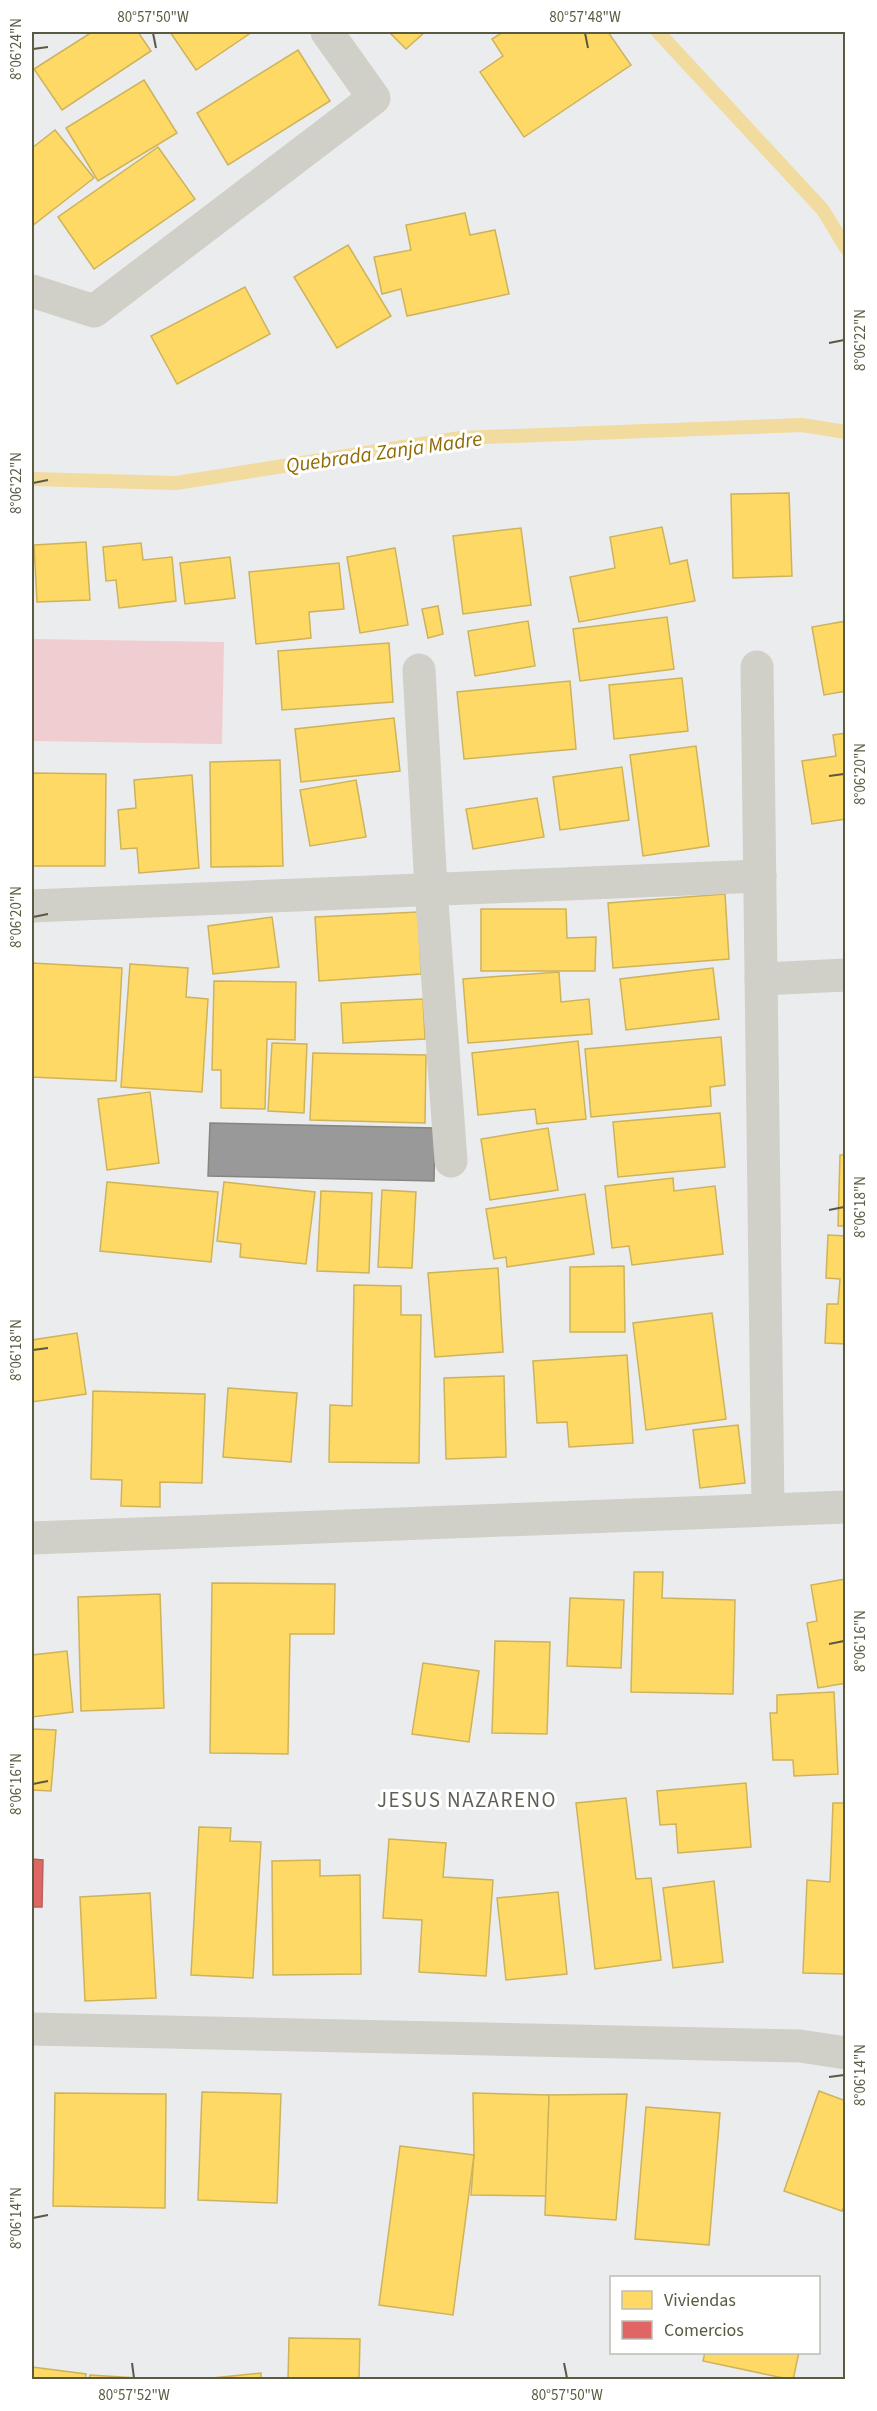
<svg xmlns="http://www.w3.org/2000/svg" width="877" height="2411" viewBox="0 0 877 2411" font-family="'Source Sans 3',sans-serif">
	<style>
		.green { fill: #efcdd0 }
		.homes { fill: #ffd966; stroke: #ceb35b; stroke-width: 1.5 }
		.shops { fill: #e06666; stroke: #b8625b; stroke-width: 1.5 }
		.industry { fill: #999; stroke: #86867f; stroke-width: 1.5 }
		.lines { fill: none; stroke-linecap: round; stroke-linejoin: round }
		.stream { stroke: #f1db9e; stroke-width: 14 }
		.street { stroke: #d0d0c9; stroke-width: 33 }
		.ticks { fill: none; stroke: #5a5a42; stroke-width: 2 }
		.labels { text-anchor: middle; stroke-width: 6; stroke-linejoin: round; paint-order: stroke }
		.water-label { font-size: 21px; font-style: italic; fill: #8f6b03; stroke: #fff }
		.neighbourhood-label { font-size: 21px; letter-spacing: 1.5px; fill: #606157; stroke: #fff }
		.neatline { fill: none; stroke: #5a5a42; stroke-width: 2 }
		.ticks-label { font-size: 15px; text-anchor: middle; fill: #5a5a42 }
	</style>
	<rect width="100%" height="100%" fill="#ebeced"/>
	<polygon class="green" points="32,639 224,642 222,744 32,741"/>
	<g class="homes">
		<polygon points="92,32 138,32 151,51 62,110 34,69"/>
		<polygon points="170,32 252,32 196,70"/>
		<polygon points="389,32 425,32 406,49"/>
		<polygon points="503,32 608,32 631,65 524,137 480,72 503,56 492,39"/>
		<polygon points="298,50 330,101 228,165 197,113"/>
		<polygon points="144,80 177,133 98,181 66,128"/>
		<polygon points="55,130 94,178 32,226 32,148"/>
		<polygon points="158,147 195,199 94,269 58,217"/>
		<polygon points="465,213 470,235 495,230 509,294 407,316 401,289 382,294 374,257 411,250 406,225"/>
		<polygon points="348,245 391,316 337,348 294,277"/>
		<polygon points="245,287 270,334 177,384 151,336"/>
		<polygon points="789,493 792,576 733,578 731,494"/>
		<polygon points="662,527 670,564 687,560 695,601 579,622 570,577 615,568 610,537"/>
		<polygon points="521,528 531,605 463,614 453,536"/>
		<polygon points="86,542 90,600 37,602 34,545"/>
		<polygon points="141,543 143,560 172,557 176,601 119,608 116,580 106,581 103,547"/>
		<polygon points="395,548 408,625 360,633 347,557"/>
		<polygon points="230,557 235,598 185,604 180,563"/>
		<polygon points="339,563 344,609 309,612 311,638 256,644 249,572"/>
		<polygon points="438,606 443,634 428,638 422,609"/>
		<polygon points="667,617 674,669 580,681 573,629"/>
		<polygon points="528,621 535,666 475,676 468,631"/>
		<polygon points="846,621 846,691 824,695 812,627"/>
		<polygon points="389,643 393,702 282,710 278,651"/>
		<polygon points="682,678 688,731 614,739 609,685"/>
		<polygon points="570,681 576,749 464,759 457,692"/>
		<polygon points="394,718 400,771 301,782 295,729"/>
		<polygon points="846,733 846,819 812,824 802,761 836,756 833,735"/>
		<polygon points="696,746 709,846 643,856 630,755"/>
		<polygon points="280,760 283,866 211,867 210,762"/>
		<polygon points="622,767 629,820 560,830 553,777"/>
		<polygon points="32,773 106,774 105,866 32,866"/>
		<polygon points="192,775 199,868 139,873 137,848 121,849 118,810 136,808 134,780"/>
		<polygon points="356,780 366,837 310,846 300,790"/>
		<polygon points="537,798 544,837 473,849 466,809"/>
		<polygon points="725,894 729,959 613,968 608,903"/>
		<polygon points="481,909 566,909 567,938 596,937 595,971 481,971"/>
		<polygon points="418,912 421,974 319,981 315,917"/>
		<polygon points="272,917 279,967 213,974 208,926"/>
		<polygon points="32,963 122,968 116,1081 32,1077"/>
		<polygon points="130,964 188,968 186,997 208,999 202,1092 121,1087"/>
		<polygon points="713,968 719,1019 626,1030 620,979"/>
		<polygon points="559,972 561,1002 589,999 592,1034 468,1043 463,979"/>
		<polygon points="214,981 296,982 295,1040 267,1039 265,1109 221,1108 221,1070 212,1070"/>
		<polygon points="423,999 425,1039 343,1043 341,1003"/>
		<polygon points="721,1037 725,1085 710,1087 711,1106 591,1117 585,1049"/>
		<polygon points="578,1041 586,1119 537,1124 535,1109 478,1115 472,1053"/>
		<polygon points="272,1043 307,1044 304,1113 268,1111"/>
		<polygon points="313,1053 426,1055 425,1123 310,1120"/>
		<polygon points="150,1092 159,1163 107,1170 98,1099"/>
		<polygon points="720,1113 725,1167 618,1177 613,1122"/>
		<polygon points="548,1128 558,1190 490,1200 481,1139"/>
		<polygon points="840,1155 846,1155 846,1226 838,1226"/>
		<polygon points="673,1178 674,1191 715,1186 723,1254 632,1265 629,1246 612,1248 605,1186"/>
		<polygon points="107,1182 218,1192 211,1262 100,1251"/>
		<polygon points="224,1182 315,1192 306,1264 240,1257 241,1244 217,1241"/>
		<polygon points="382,1190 416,1192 412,1268 378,1267"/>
		<polygon points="321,1191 372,1193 369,1273 317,1271"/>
		<polygon points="585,1194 594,1254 507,1267 506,1257 494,1259 486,1209"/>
		<polygon points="828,1235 846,1236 846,1344 825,1343 827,1304 838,1304 840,1279 826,1278"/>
		<polygon points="624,1266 625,1332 570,1332 570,1267"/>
		<polygon points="498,1268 503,1352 435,1357 428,1273"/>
		<polygon points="354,1285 401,1286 401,1315 421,1315 419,1463 329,1462 330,1405 352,1406"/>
		<polygon points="712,1313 726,1419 646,1430 633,1323"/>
		<polygon points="77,1333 86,1394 32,1402 32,1340"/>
		<polygon points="627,1355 633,1443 569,1447 567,1422 537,1423 533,1361"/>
		<polygon points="504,1376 506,1457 446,1459 444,1378"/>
		<polygon points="228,1388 297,1393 291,1462 223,1457"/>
		<polygon points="93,1391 205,1394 202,1483 160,1482 160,1507 121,1506 122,1480 91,1479"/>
		<polygon points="738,1425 745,1483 700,1488 693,1430"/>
		<polygon points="634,1572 663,1572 662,1598 735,1600 733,1694 631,1692"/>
		<polygon points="846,1579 846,1683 818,1688 807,1623 817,1621 811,1585"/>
		<polygon points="212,1583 335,1584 334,1634 290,1634 288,1754 210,1753"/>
		<polygon points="160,1594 164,1708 81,1711 78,1597"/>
		<polygon points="570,1598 624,1600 621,1668 567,1666"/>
		<polygon points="495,1641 550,1642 547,1734 492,1733"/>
		<polygon points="67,1651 73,1712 32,1717 32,1655"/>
		<polygon points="423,1663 479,1671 469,1742 412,1734"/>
		<polygon points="834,1692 838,1774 794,1776 793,1760 773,1760 770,1713 777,1713 777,1695"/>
		<polygon points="32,1729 56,1730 51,1791 32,1790"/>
		<polygon points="746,1783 751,1847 678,1853 676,1824 660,1825 657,1791"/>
		<polygon points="626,1798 636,1879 651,1878 661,1960 595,1969 576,1803"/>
		<polygon points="833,1803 846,1803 846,1974 803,1973 807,1880 830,1882"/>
		<polygon points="199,1827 231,1828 230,1841 261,1842 253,1978 191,1975"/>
		<polygon points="389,1839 446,1843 443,1877 493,1880 486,1976 419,1972 422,1920 383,1918"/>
		<polygon points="320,1860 320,1876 360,1875 361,1974 273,1975 272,1861"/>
		<polygon points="714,1881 723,1962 673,1968 663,1888"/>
		<polygon points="558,1892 567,1974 506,1980 497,1898"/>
		<polygon points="150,1893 156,1998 85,2001 80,1897"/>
		<polygon points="819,2091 846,2101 846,2202 842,2211 784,2191"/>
		<polygon points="202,2092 281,2094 277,2203 198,2200"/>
		<polygon points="55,2093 166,2094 165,2208 53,2206"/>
		<polygon points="473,2093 549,2095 547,2196 471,2195 474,2155"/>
		<polygon points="627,2094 616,2220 545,2215 549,2095"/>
		<polygon points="646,2107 720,2113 709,2245 635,2239"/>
		<polygon points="400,2146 474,2155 453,2315 379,2305"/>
		<polygon points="289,2338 360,2339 359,2380 288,2380"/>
		<polygon points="705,2352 799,2352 793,2380 703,2361"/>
		<polygon points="32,2367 86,2374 85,2380 32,2380"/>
		<polygon points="261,2373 261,2380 203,2380 203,2379"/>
		<polygon points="90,2375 137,2378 137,2380 89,2380"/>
	</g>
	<polygon class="shops" points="32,1859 43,1860 42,1907 32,1907"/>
	<polygon class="industry" points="210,1123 435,1128 434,1181 208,1176"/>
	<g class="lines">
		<g class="stream">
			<polyline points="658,32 823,210 846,248"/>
			<polyline points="32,479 176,483 460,438 802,425 846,432"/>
		</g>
		<g class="street">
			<polyline points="32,291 94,311 374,98 327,32"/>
			<polyline points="757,667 768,1509"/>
			<polyline points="419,670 431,888 451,1161"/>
			<polyline points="32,906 760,876"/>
			<polyline points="761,979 846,975"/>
			<polyline points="32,1538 846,1507"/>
			<polyline points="32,2029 800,2046 846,2053"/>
		</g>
	</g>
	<path class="ticks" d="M153,33L156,48M585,33L588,48M33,49L48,47M829,343L844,340M33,483L48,480M829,776L844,774M33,917L48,914M829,1210L844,1207M33,1350L48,1348M829,1644L844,1641M33,1784L48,1781M829,2077L844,2075M33,2218L48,2215M132,2363L134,2378M564,2363L567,2378"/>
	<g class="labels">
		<g class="water-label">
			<text transform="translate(384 452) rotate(-8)" y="7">Quebrada Zanja Madre</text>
		</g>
		<g class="neighbourhood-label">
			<text x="467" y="1807">JESUS NAZARENO</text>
		</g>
	</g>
	<rect width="877" height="2411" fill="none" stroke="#ffffff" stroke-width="66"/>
	<rect x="610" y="2276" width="210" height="78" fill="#ffffff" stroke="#bdbdb3" stroke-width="1.5"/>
	<rect x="622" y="2291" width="30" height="18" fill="#ffd966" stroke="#bdbdb3" stroke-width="1.5"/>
	<text x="664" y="2306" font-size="18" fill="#5a5a42">Viviendas</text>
	<rect x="622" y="2321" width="30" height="18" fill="#e06666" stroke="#bdbdb3" stroke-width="1.5"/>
	<text x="664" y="2336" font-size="18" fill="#5a5a42">Comercios</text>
	<rect x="33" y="33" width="811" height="2345" class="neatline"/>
	<g class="ticks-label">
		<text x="153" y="22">80°57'50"W</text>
		<text x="585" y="22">80°57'48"W</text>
		<text transform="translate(16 49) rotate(-90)" y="5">8°06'24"N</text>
		<text transform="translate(860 340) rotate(-90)" y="5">8°06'22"N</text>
		<text transform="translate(16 483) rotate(-90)" y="5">8°06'22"N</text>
		<text transform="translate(860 774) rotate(-90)" y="5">8°06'20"N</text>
		<text transform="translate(16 917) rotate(-90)" y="5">8°06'20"N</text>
		<text transform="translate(860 1207) rotate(-90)" y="5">8°06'18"N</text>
		<text transform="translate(16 1350) rotate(-90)" y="5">8°06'18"N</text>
		<text transform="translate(860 1641) rotate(-90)" y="5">8°06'16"N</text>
		<text transform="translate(16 1784) rotate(-90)" y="5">8°06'16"N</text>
		<text transform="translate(860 2075) rotate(-90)" y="5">8°06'14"N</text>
		<text transform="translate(16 2218) rotate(-90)" y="5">8°06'14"N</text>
		<text x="134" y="2400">80°57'52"W</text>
		<text x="567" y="2400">80°57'50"W</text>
	</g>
</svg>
